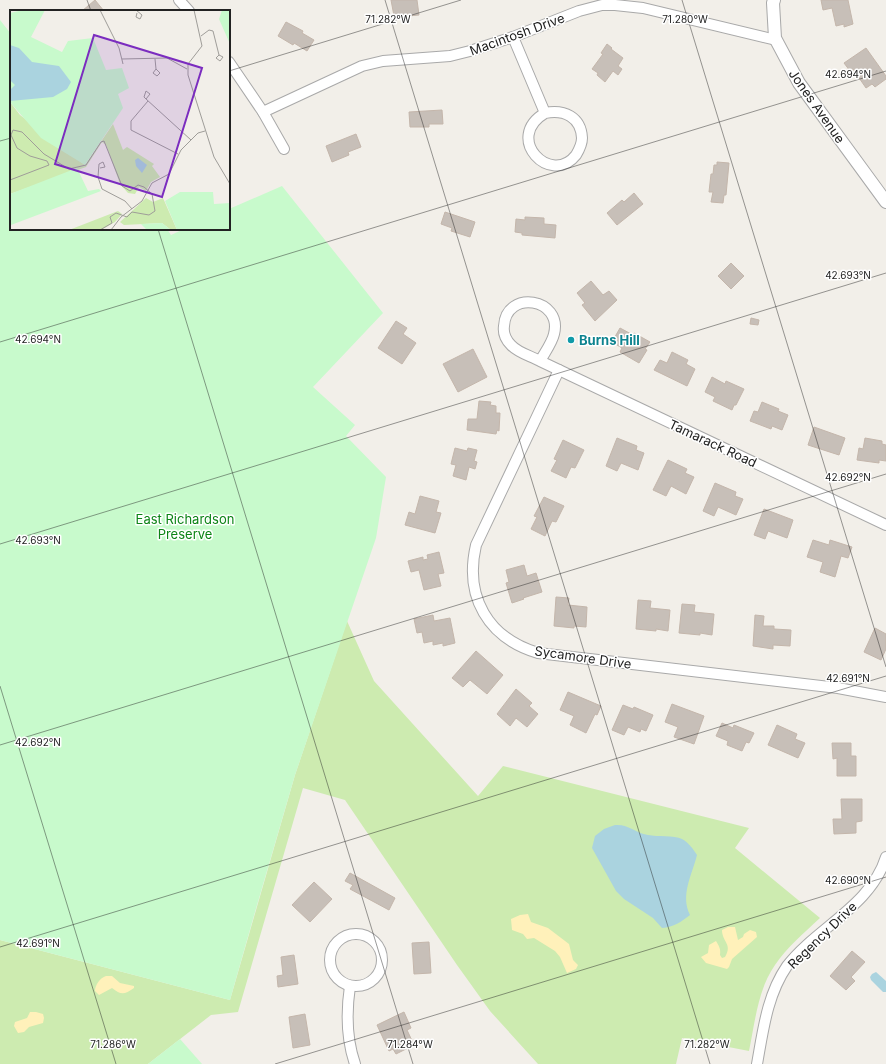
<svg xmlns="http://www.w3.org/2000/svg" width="886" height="1064" viewBox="0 0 886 1064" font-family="Inter,sans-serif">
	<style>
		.grass { fill: #cdebb0 }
		.sand { fill: #fff1ba }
		.park { fill: #c8facc }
		.water { fill: #aad3df }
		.building { fill: #c7bfb8; stroke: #c4b6ab }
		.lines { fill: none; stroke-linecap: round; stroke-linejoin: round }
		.minor-casing { stroke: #a9a9a9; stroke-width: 12 }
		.tertiary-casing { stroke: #a9a9a9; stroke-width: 14 }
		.minor { stroke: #fff; stroke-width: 10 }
		.tertiary { stroke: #fff; stroke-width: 12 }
		.ticks { fill: none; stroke: #222; stroke-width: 1; stroke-opacity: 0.45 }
		.culture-dot { fill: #0f9aa8; stroke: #fff; stroke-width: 1.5 }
		.labels { text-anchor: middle; stroke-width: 3; stroke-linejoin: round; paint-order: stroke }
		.street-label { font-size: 13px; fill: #222; stroke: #fff }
		.culture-label { font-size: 13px; font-weight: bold; fill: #0d838f; stroke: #fff; text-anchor: start }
		.park-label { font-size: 13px; fill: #0c8416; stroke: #fff }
		.inset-road { fill: none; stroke: #9f9d99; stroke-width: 1 }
		.view { fill: #7b2cbf; fill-opacity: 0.15; stroke: #7b2cbf; stroke-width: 2 }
		.inset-edge { fill: none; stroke: #222; stroke-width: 2 }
		.ticks-label { font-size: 10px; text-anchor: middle; fill: #222; stroke: #fff; stroke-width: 3; stroke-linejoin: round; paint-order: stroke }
	</style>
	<rect width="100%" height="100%" fill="#f2efe9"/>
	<path class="grass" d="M347,621L374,681L478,796L503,766L749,828L735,848L820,918C804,933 787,947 775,965C758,989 755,1022 749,1051L682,1038L676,1064H538L490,1011L457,965L345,800L303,788L238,1012L211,1015L148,1064H0V940L230,1000L295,775Z"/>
	<g class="sand">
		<polygon points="528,914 531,922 548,928 569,944 573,960 578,965 576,969 567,973 560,957 555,951 534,938 527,939 523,934 512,930 511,919 520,915"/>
		<path d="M728,927H735L738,940L743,937L744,934L750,930L756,932L757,937L732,959L729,967L727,969L706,963L701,957L708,953L709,945L716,941C719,946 721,949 720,955L722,958L725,957C733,944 722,942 722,930Z"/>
		<path d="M106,976H112L120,983L134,986V988C124,995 121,995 112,988L99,995L95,991C95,985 100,978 106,976Z"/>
		<polygon points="30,1012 36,1012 43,1014 44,1018 43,1023 29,1027 24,1032 18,1033 14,1026 15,1022 27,1018"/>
	</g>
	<g class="park">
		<polygon points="0,20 11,34 11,229 167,229 171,235 184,229 229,229 229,209 282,186 383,313 313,387 355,425 346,436 386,477 376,538 295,775 253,919 230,1000 0,940"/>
		<polygon points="180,1039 202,1064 148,1064"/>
	</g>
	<g class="water">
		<path d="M615,825C629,824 635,833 648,835C657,837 674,835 682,839C689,843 693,849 697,855C692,875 680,895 690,915C681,922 674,927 662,928L653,918L624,899L616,891L592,848L595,836L604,829Z"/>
		<polygon points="876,972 886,981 886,992 883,992 871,980 870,977 872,974"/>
	</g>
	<g class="building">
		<polygon points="95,0 104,11 82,11"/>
		<polygon points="391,0 417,0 419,15 408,16 408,14 394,16"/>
		<polygon points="821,0 848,0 853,24 844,27 844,24 836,26 832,8 823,10"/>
		<polygon points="286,22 303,31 302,33 314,40 307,51 294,43 293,45 278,36"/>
		<polygon points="607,44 612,48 611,49 623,58 618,66 622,69 618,75 613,71 605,82 597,75 598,73 592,69 603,54 601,53"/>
		<polygon points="866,48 886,76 886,79 875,87 872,84 866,88 853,69 850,71 844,63"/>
		<polygon points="442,110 443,124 429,124 429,127 410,127 409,112"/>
		<polygon points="356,134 361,147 348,152 349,155 332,162 326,146"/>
		<polygon points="717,162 729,163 726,195 724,195 723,203 711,202 713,192 709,192 711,174 713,174 714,165 717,165"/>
		<polygon points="634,193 643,204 617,225 607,213 622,200 624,202"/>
		<polygon points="445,212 475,222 470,237 451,231 452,228 441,224"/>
		<polygon points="525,217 544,218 544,224 556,225 555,238 522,235 522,233 515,232 516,219 525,220"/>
		<polygon points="731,263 744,276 731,289 718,276"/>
		<polygon points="591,281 603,295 609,291 617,300 595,321 582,305 585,303 577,293"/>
		<polygon points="751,318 759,320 758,325 750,324"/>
		<polygon points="396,321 407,328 403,334 416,343 402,364 378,348"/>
		<polygon points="620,328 633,335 634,333 650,342 645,349 647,350 639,363 620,352 622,348 612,342"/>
		<polygon points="473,349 487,377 458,392 443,364"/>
		<polygon points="672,352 688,360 686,364 695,369 687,386 654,370 660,360 667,363"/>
		<polygon points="712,377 725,384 726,381 744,389 736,405 734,405 732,410 713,401 715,397 705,392"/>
		<polygon points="479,401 491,402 490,405 496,406 496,413 500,413 499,431 497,430 496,434 467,430 468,419 477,419"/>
		<polygon points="762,402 779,409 778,411 788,415 782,430 772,426 771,429 750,421 754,411 758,412"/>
		<polygon points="814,427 845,438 839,455 808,445"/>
		<polygon points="617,438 637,446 636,450 644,453 638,470 621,463 617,471 606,466"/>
		<polygon points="865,438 882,441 882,444 886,445 886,461 879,460 879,463 857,460 859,448 863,449"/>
		<polygon points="563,440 584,450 575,468 571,467 566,478 551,471 557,460 554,459"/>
		<polygon points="455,448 467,451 468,448 477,450 474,461 477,462 475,469 469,467 466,480 453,476 456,465 451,464"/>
		<polygon points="668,460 687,469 685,473 694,477 686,494 671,486 666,496 653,490"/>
		<polygon points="715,483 736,492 735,496 743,499 736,515 718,507 714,516 703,511"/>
		<polygon points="420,496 439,501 436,512 441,513 435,533 405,525 409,512 415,514"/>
		<polygon points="544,497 564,506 556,522 552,521 545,536 531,529 537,517 534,516"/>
		<polygon points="764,509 793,520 787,538 768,531 765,539 754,535"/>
		<polygon points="813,540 829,545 830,540 852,547 848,558 841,556 835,577 820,572 823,562 807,557"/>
		<polygon points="439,552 444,573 438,574 441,586 424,590 419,570 411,572 408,561 423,557 423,560 428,559 427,555"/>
		<polygon points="524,565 527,576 536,573 542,592 523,598 524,599 512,603 506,583 509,582 506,570"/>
		<polygon points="556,597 569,598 568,605 587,607 586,627 574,626 574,628 554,626"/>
		<polygon points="638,600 651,601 650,608 670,610 668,631 656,629 656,631 636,629"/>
		<polygon points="682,604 695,605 694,612 714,614 712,635 700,633 700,635 679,633"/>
		<polygon points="433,615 434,621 450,618 455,643 443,646 443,643 433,645 433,641 424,643 422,632 417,633 414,619"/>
		<polygon points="755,615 764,616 763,626 774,626 774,629 791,630 790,646 773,645 773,649 753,646"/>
		<polygon points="875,628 886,634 886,649 881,660 864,652"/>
		<polygon points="476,651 503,675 487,694 470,680 463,687 452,678"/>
		<polygon points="516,689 532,703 529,706 538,714 527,727 516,718 510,726 497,714"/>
		<polygon points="568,692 601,706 597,715 595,714 586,733 570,725 574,716 560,710"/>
		<polygon points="672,704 704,716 694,744 674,737 678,727 665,722"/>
		<polygon points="623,705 633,709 634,707 653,715 646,731 641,729 640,732 628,727 624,735 612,730"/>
		<polygon points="722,723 733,728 734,725 754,733 749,743 746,742 742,751 727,745 728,741 716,736"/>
		<polygon points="777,725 797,734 795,739 805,743 798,758 768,745"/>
		<polygon points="832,743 851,743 851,756 856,756 856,776 837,776 837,758 833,759"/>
		<polygon points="841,799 862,799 862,821 856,822 856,833 834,834 833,819 842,819"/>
		<polygon points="350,873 395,898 389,910 350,889 353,885 345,881"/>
		<polygon points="314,882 332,899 310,922 292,905"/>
		<polygon points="429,942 431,973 414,974 412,943"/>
		<polygon points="852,951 865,962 851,977 855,981 846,990 830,976"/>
		<polygon points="294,955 298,984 278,987 277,976 283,975 281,957"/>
		<polygon points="404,1012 411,1028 407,1030 414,1045 396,1054 393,1049 389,1051 377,1025"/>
		<polygon points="305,1014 310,1045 293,1048 289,1017"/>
	</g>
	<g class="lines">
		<defs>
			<g id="minor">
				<polyline points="179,0 189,11"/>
				<path d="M513,37L545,113C503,138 551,187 576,155C579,150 582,145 582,138C581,117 564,109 545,113"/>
				<polyline points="229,62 263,112 284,149"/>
				<polyline points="263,112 362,66 383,61 450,56 470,51 513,37 579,11 602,5 615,5 643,8 776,40"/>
				<path d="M540,361C545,352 552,343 554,334C563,298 506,289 504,326C503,333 506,340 511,345C518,353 531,356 540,361L886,525"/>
				<path d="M559,370L476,545C464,597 488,638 538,653L838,688L886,697"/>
				<circle cx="356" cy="960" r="26"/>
				<path d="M350,986C346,1013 346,1038 355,1064"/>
				<path d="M757,1064C763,1031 767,995 787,966C816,928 871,906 886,857"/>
			</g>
			<polyline id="tertiary" points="774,0 773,3 775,38 799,83 886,202"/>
		</defs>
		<use href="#minor" class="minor-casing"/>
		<use href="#tertiary" class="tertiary-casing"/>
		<use href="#minor" class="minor"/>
		<use href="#tertiary" class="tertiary"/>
	</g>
	<path class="ticks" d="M87,0L91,11M385,0L710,1064M682,0L886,667M229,71L461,0M0,141L11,138M158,229L413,1064M0,342L886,71M0,544L886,273M0,686L116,1064M0,745L886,474M0,947L886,676M275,1064L886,877"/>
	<circle class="culture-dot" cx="571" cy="340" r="4"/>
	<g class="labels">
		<g class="street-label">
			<text transform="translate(517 34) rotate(-20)" y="5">Macintosh Drive</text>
			<text transform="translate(817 106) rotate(55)" y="5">Jones Avenue</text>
			<text transform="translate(713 443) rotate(25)" y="5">Tamarack Road</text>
			<text transform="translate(583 657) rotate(8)" y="5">Sycamore Drive</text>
			<text transform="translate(822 935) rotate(-44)" y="5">Regency Drive</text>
		</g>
		<g class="culture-label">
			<text x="579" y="345">Burns Hill</text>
		</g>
		<g class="park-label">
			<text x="185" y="524">East Richardson<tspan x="185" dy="15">Preserve</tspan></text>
		</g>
	</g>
	<g transform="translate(10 10)">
		<rect width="220" height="220" fill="#f2efe9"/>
		<path d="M0,92L10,105L75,155L103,114L113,140L117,137L144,154L142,156L150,167L141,172L136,181L129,177L125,184L118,183L110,174L96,135L92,132L76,157L0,184ZM136,188L143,192L153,188L167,220H161L152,213L114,215L110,212ZM108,201L112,204L105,212L91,220H59Z" fill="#cdebb0"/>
		<path d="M13,0H35L21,27L52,42L58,31L83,28L96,60L112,58L119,78L108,84L113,98L75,155L31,128L0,92V3ZM212,0H220V34L209,9ZM67,158L78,181L89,179L91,181L1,215L0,184ZM170,182H203L204,194L220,193V220H167L155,191ZM152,213L161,220H137L131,214Z" fill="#c8facc"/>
		<path d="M0,35L9,38L22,52L49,56L61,72L57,79L43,87L0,91V80L5,75L0,70ZM128,148L137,155L132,163L126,156L125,150Z" fill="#aad3df"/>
		<path class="inset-road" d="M90,0L109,38L113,54M126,0L132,5L130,9L126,7L127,3M184,0L192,36L178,54V65L204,147L220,174M191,26L199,20L203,21L209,45L213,47L210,51L206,48L209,45M112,49L157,48L177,59M145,49L146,59L143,63L147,66L150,63L146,59M136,89L140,84L136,81L134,87L136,89L181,130M138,91L121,111V120L168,144M90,158L95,157L93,152L89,154L88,167L92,179L115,191L122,199M0,170L39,155L37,151L20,146L7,138L1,125L3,120L12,122L34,144L59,159L76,155L91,132L94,131L112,176L120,181L128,175L134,177L142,184L145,201L139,205L122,202L117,207L106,203L100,207L102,213L90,220M101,220L111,207L132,191L142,173L159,164L171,140L188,123L195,121"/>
		<path class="view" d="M84,25L192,58L152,187L45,154Z"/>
		<rect width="220" height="220" class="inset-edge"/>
	</g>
	<g class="ticks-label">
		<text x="388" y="23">71.282°W</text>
		<text x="685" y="23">71.280°W</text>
		<text x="848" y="78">42.694°N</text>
		<text x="848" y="279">42.693°N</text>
		<text x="38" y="343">42.694°N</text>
		<text x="848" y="481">42.692°N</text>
		<text x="38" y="544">42.693°N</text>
		<text x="848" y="682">42.691°N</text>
		<text x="38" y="746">42.692°N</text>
		<text x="848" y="884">42.690°N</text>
		<text x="38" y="947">42.691°N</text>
		<text x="113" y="1048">71.286°W</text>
		<text x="410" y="1048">71.284°W</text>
		<text x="707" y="1048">71.282°W</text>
	</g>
</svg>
